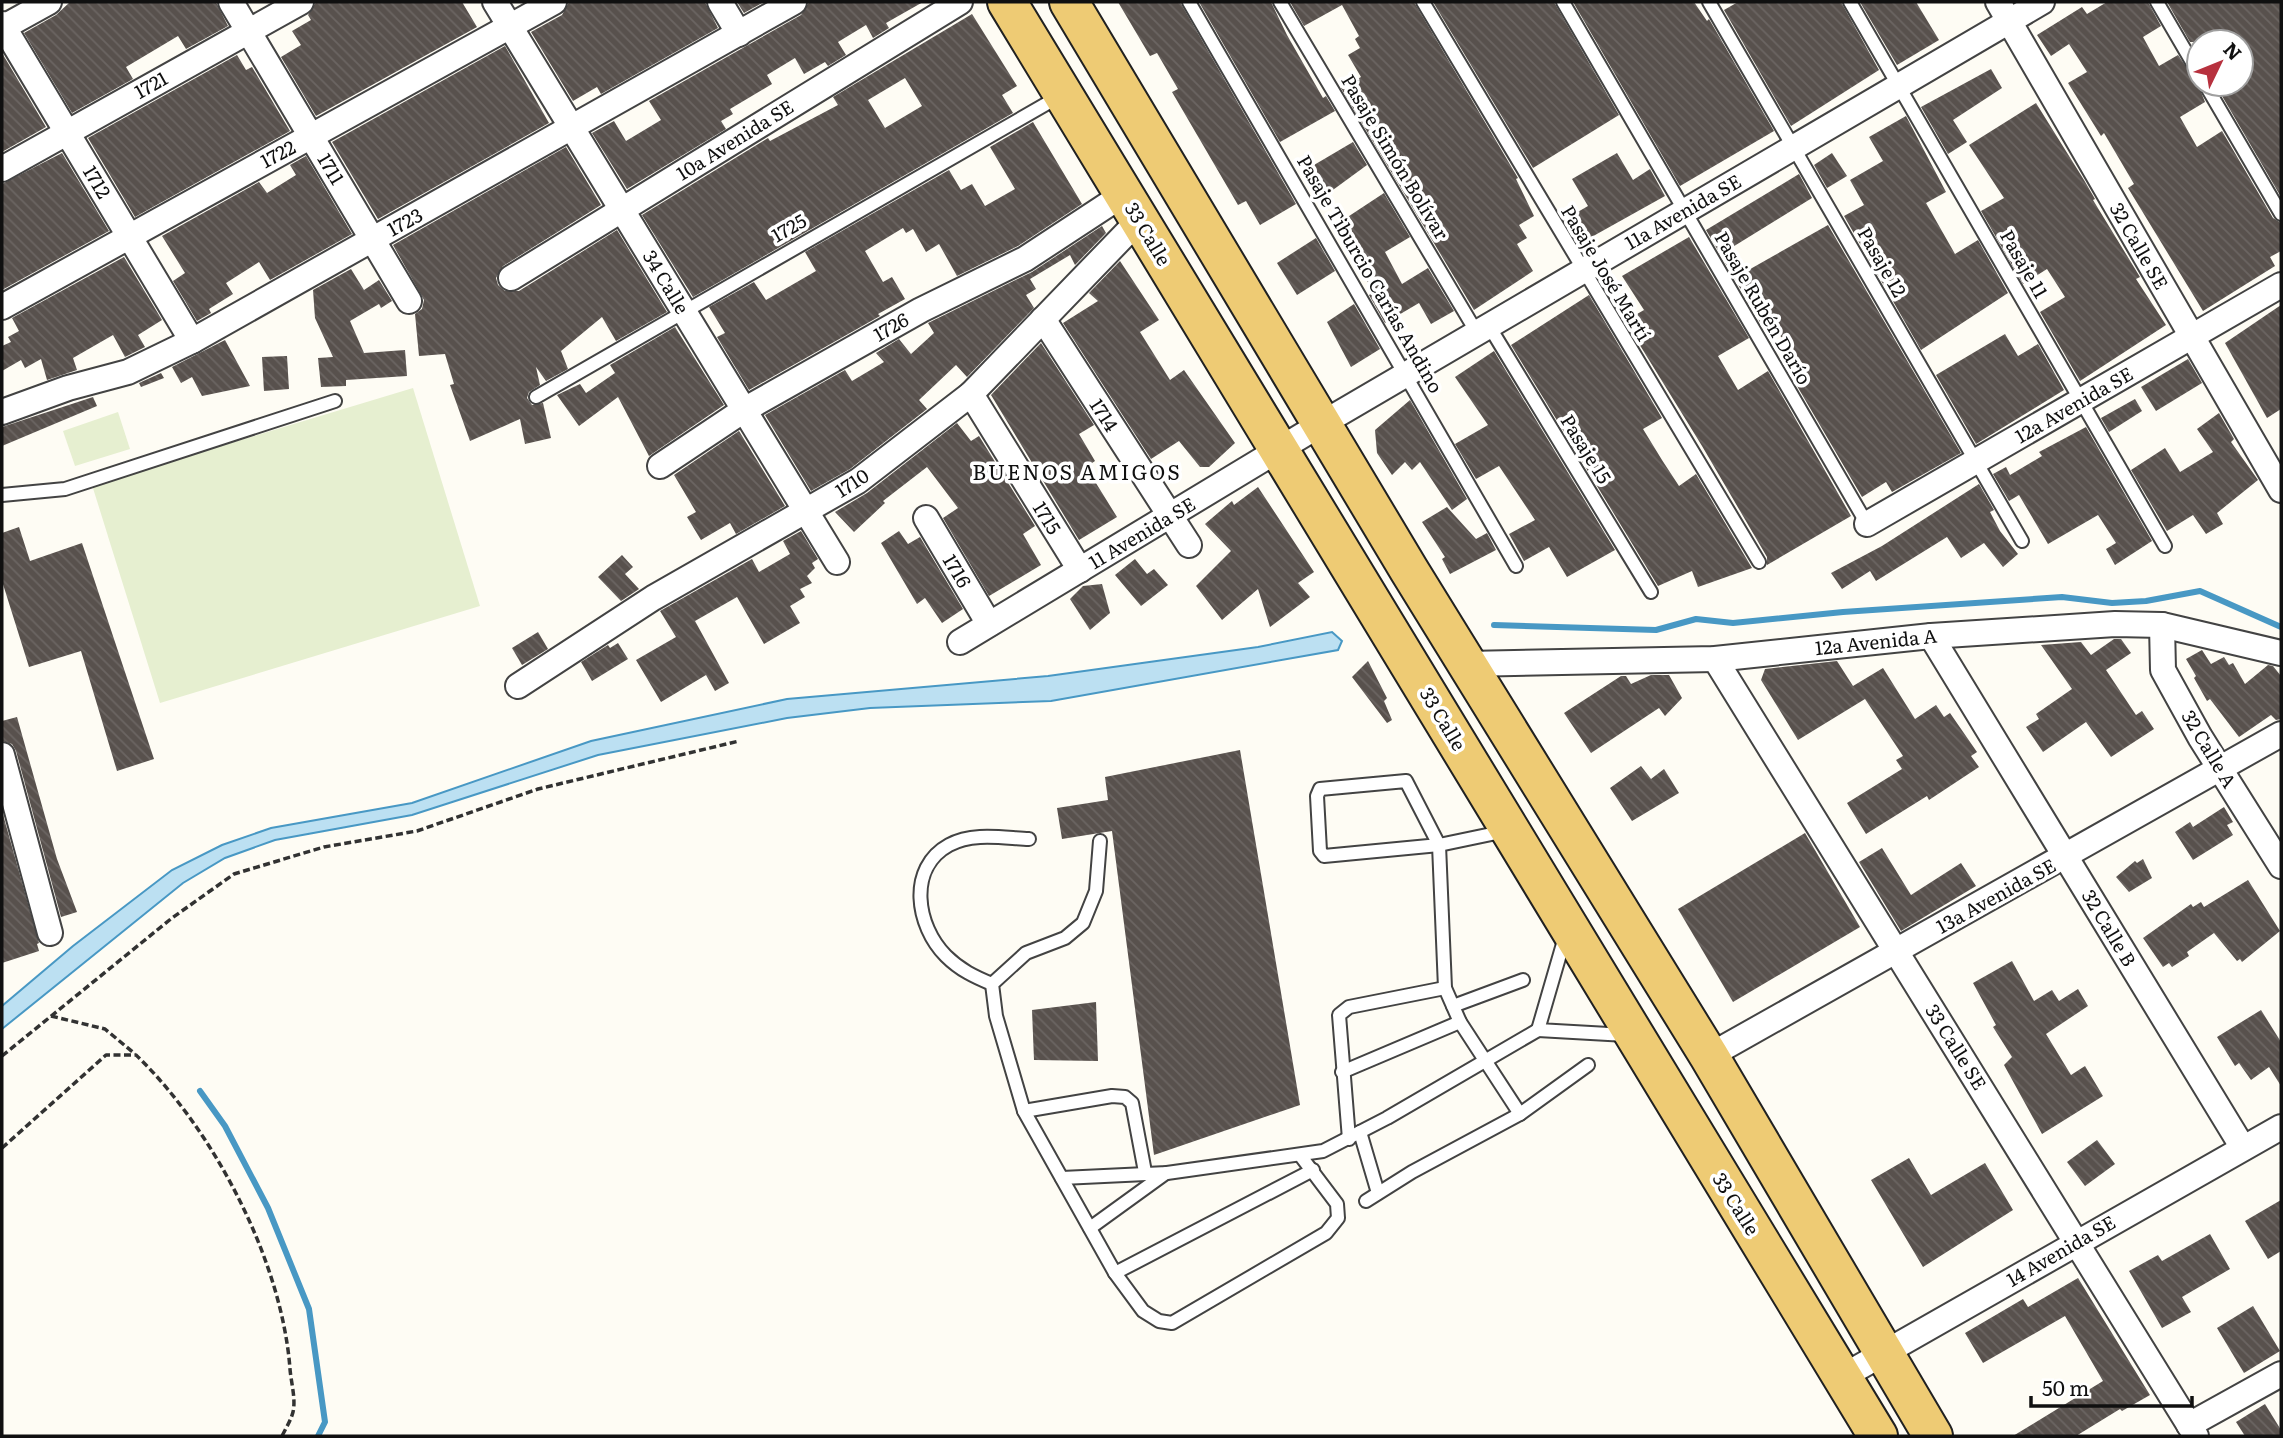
<svg xmlns="http://www.w3.org/2000/svg" width="2283" height="1438" viewBox="0 0 2283 1438" font-family="Literata,serif">
	<style>
		.pitch { fill: #e6efd0 }
		.water { fill: #bce0f2; stroke: #4898c4; stroke-width: 2 }
		.lines { fill: none; stroke-linecap: round; stroke-linejoin: round }
		.stream { stroke: #4898c4; stroke-width: 6 }
		.building { fill: url(#building-back-hatch); fill-rule: evenodd }
		.service-casing { stroke: #434343; stroke-width: 16 }
		.minor-casing { stroke: #434343; stroke-width: 28 }
		.primary-casing { stroke: #212121; stroke-width: 42 }
		.path { stroke: #323232; stroke-width: 3.5; stroke-dasharray: 7 3.5; stroke-linecap: butt }
		.service { stroke: #fff; stroke-width: 12 }
		.minor { stroke: #fff; stroke-width: 24 }
		.primary { stroke: #eecb74; stroke-width: 38 }
		.labels { text-anchor: middle; stroke-width: 7; stroke-linejoin: round; paint-order: stroke }
		.street-label { font-size: 19px; fill: #101010; stroke: #fff }
		.neighbourhood-label { font-size: 21px; letter-spacing: 2px; fill: #101010; stroke: #fff }
	</style>
	<defs>
		<pattern id="building-back-hatch" width="6" height="6" patternUnits="userSpaceOnUse" patternTransform="scale(1.75)"><rect width="6" height="6" fill="#58514d"/><path d="M-1 5l2 2M0 0l6 6M5-1l2 2" fill="none" stroke="#6b6562"/></pattern>
	</defs>
	<rect width="100%" height="100%" fill="#fefcf4"/>
	<g class="pitch">
		<polygon points="413,388 480,606 160,703 92,485"/>
		<polygon points="118,412 130,449 75,466 63,431"/>
	</g>
	<polygon class="water" points="1332,632 1342,641 1338,650 1051,701 870,708 787,718 598,755 412,815 275,840 225,858 183,883 2,1029 2,1006 73,946 172,870 222,845 271,828 412,803 591,741 787,699 1048,676 1258,647"/>
	<g class="lines">
		<g class="stream">
			<polyline points="1494,625 1656,630 1696,619 1733,623 1843,612 2062,597 2112,603 2146,601 2200,591 2281,627"/>
			<polyline points="200,1091 225,1126 268,1208 309,1309 325,1422 318,1436"/>
		</g>
	</g>
	<g class="building">
		<polygon points="70,2 216,2 228,26 186,49 178,36 126,67 133,79 72,113 24,33 56,15"/>
		<polygon points="316,2 462,2 477,27 316,116 281,57 301,45 292,31 311,20 308,15"/>
		<polygon points="569,2 705,2 718,28 601,94 597,87 573,101 531,32 562,15"/>
		<polygon points="737,2 764,2 744,13"/>
		<polygon points="809,2 923,2 886,23 889,28 873,38 866,25 838,42 846,55 828,66 825,62 804,74 795,58 767,75 772,84 730,109 733,114 721,121 726,129 627,189 592,133 614,121 626,141 661,120 649,101 801,15"/>
		<polygon points="1118,2 1180,2 1296,204 1260,225 1246,201 1238,205 1172,92 1178,89 1157,53 1150,56"/>
		<polygon points="1199,2 1271,2 1287,35 1323,98 1326,96 1335,111 1280,142"/>
		<polygon points="1290,2 1414,2 1518,178 1516,179 1534,216 1519,225 1527,238 1517,244 1533,271 1474,310 1341,88 1361,77 1348,55 1360,48 1355,39 1359,36 1342,5 1304,26"/>
		<polygon points="1433,2 1554,2 1619,115 1533,168"/>
		<polygon points="1573,2 1694,2 1707,21 1709,19 1774,131 1680,186"/>
		<polygon points="1738,2 1841,2 1879,70 1791,126 1724,10"/>
		<polygon points="1860,2 1916,2 1939,40 1897,65"/>
		<polygon points="2107,2 2148,2 2161,26 2143,37 2159,66 2178,55 2197,82 2205,102 2180,117 2197,147 2222,131 2273,218 2281,223 2281,251 2270,257 2275,266 2203,311 2128,188 2134,184 2104,133 2101,136 2068,83 2087,72 2069,44 2051,56 2037,35 2082,7 2087,14"/>
		<polygon points="2167,2 2281,2 2281,197 2215,84 2241,84 2241,42 2190,42"/>
		<path d="M972,14L1017,86L1002,95L1013,113L693,297L642,215L768,138L770,141L838,105L833,97ZM905,78L922,106L885,128L868,100Z"/>
		<polygon points="505,46 549,123 378,219 332,142"/>
		<polygon points="2,53 46,127 2,152"/>
		<polygon points="237,55 246,70 252,67 290,131 135,217 88,138"/>
		<polygon points="1991,69 2002,88 1953,120 1967,142 1948,154 1921,107"/>
		<polygon points="2036,103 2084,180 2095,199 2093,200 2140,277 2136,279 2166,325 2080,381 2040,312 2065,297 2047,269 2023,284 1981,211 2004,198 1969,145"/>
		<polygon points="1906,116 1946,192 1926,203 1955,254 1978,240 2008,293 1921,350 1844,216 1864,205 1850,180 1883,161 1869,137"/>
		<polygon points="1033,122 1082,204 1018,246 957,276 939,244 926,252 913,229 906,233 903,228 865,251 883,282 892,277 905,299 878,314 880,316 749,390 717,337 725,333 709,307 754,282 766,300 816,271 805,252 949,170 961,190 972,184 985,206 1015,189 990,147"/>
		<polygon points="1353,142 1367,165 1326,195 1314,165"/>
		<polygon points="566,147 601,205 503,266 496,278 498,285 505,291 519,291 617,230 667,312 616,341 602,317 561,351 568,369 546,381 536,367 540,385 529,392 527,398 532,405 543,403 551,438 525,444 520,419 470,441 450,385 454,384 445,354 419,356 415,314 422,309 424,300 393,245"/>
		<polygon points="62,153 109,231 2,290 2,184"/>
		<polygon points="1617,153 1633,180 1650,169 1665,196 1579,244 1564,220 1588,206 1572,179"/>
		<polygon points="1832,153 1847,176 1827,188 1814,165"/>
		<polygon points="306,156 352,234 270,280 259,262 226,283 233,294 209,309 211,313 197,321 173,281 185,273 162,236 259,182 267,193 296,175 290,165"/>
		<polygon points="1799,174 1812,198 1731,248 1745,272 1828,225 1961,453 1892,492 1886,482 1862,497 1783,362 1793,356 1773,324 1764,329 1706,230"/>
		<polygon points="1384,193 1410,237 1385,252 1402,284 1428,268 1454,311 1431,324 1419,303 1385,323 1369,295 1374,292 1349,252 1337,224"/>
		<polygon points="1102,226 1106,233 1075,265 1070,255 1030,279 1036,289 1026,295 1034,308 967,377 956,365 919,400 927,409 850,469 811,491 765,415 845,370 852,381 884,362 876,353 899,339 911,354 934,333 928,323 1032,272"/>
		<polygon points="1689,237 1749,338 1718,356 1738,390 1768,371 1851,516 1767,565 1767,557 1702,446 1625,321 1644,310 1622,276"/>
		<polygon points="1316,238 1335,271 1297,295 1277,263"/>
		<polygon points="124,257 162,320 138,335 145,347 125,357 113,335 73,358 77,370 47,380 41,359 25,368 21,360 2,371 2,346 11,342 8,337 19,331 12,318"/>
		<polygon points="1120,261 1159,320 1140,332 1170,380 1184,370 1235,443 1209,467 1200,467 1179,441 1151,459 1063,323 1098,301 1089,293"/>
		<polygon points="351,269 364,290 379,280 392,301 381,308 379,304 350,321 364,353 405,350 407,376 346,380 346,386 321,387 318,358 333,357 315,318 313,290"/>
		<polygon points="1589,295 1662,418 1643,429 1662,460 1679,486 1696,474 1752,568 1698,587 1692,571 1658,586 1511,345"/>
		<polygon points="1354,304 1380,349 1351,367 1327,322"/>
		<polygon points="2281,305 2281,409 2267,418 2225,343"/>
		<polygon points="675,327 724,405 649,456 618,397 579,426 557,395 580,384 586,393 615,373 610,365"/>
		<polygon points="2005,334 2018,356 2038,344 2064,390 1976,444 1936,375"/>
		<polygon points="225,340 250,386 202,396 192,377 181,383 172,367"/>
		<polygon points="1041,343 1094,425 1079,434 1095,461 1086,467 1117,517 1079,540 991,395"/>
		<polygon points="1494,351 1615,550 1567,577 1549,547 1524,561 1509,534 1535,520 1499,466 1476,479 1455,444 1488,425 1455,377"/>
		<polygon points="287,356 289,389 264,391 262,357"/>
		<polygon points="2188,359 2202,383 2156,411 2141,387"/>
		<polygon points="161,373 164,378 141,387 139,383"/>
		<polygon points="93,397 97,406 2,446 2,427"/>
		<polygon points="2135,399 2142,411 2109,432 2101,418"/>
		<polygon points="1410,400 1467,499 1452,510 1420,462 1412,470 1405,462 1392,475 1377,453 1375,430"/>
		<polygon points="2219,413 2234,439 2231,442 2258,480 2217,513 2223,524 2206,534 2193,515 2167,531 2131,470 2165,448 2180,472 2213,452 2197,429"/>
		<polygon points="957,423 971,441 979,436 1035,526 1023,534 1041,565 989,596 943,518 958,508 927,467 883,501 885,503 854,532 835,512 867,493"/>
		<polygon points="2086,427 2152,541 2115,565 2106,549 2116,543 2098,515 2048,544 2019,495 2009,501 1993,474 2006,467 2010,475 2042,456 2039,452"/>
		<polygon points="739,431 785,506 736,534 730,523 701,540 687,517 696,512 674,475"/>
		<polygon points="1979,484 1994,510 1990,512 2000,531 2018,554 2003,567 1984,543 1961,558 1947,537 1876,581 1870,571 1842,589 1831,573 1882,546"/>
		<polygon points="1258,487 1314,572 1298,583 1310,597 1270,627 1258,589 1222,620 1196,586 1231,551 1205,524 1232,501 1234,505"/>
		<polygon points="1447,507 1476,539 1487,533 1496,550 1450,574 1442,559 1445,557 1422,522"/>
		<polygon points="19,527 30,561 82,543 154,759 117,771 81,651 29,667 2,581 2,533"/>
		<polygon points="801,531 818,559 812,563 815,568 807,576 812,583 800,589 805,597 790,606 800,623 764,644 737,597 695,621 729,683 715,691 706,675 661,702 636,660 676,637 660,611 752,559 759,572 790,554 783,541"/>
		<polygon points="899,531 908,544 920,537 963,609 942,623 925,598 917,604 881,543"/>
		<polygon points="622,555 633,567 625,574 639,589 621,601 598,577"/>
		<polygon points="1135,559 1147,574 1154,569 1168,585 1141,606 1115,575"/>
		<polygon points="1102,584 1110,613 1090,630 1070,599 1083,586"/>
		<polygon points="538,632 548,649 522,665 512,648"/>
		<polygon points="2114,639 2121,639 2131,653 2106,670 2136,715 2142,711 2154,729 2111,757 2086,722 2043,752 2026,727 2039,719 2036,714 2072,689 2041,645 2081,642 2091,655"/>
		<polygon points="618,643 628,659 592,681 581,662 608,645 610,648"/>
		<polygon points="2202,650 2211,664 2224,657 2229,665 2233,663 2245,684 2268,665 2273,666 2281,676 2281,719 2276,720 2271,715 2239,737 2210,699 2207,701 2194,678 2196,676 2186,659"/>
		<polygon points="1368,661 1387,698 1384,701 1392,720 1387,723 1352,677"/>
		<polygon points="1837,661 1853,686 1883,668 1915,719 1936,705 1944,717 1950,713 1977,752 1971,756 1979,767 1929,800 1927,796 1866,834 1847,803 1902,769 1896,760 1903,756 1865,699 1798,740 1761,680 1765,669"/>
		<polygon points="1651,675 1669,675 1682,698 1665,716 1659,708 1591,753 1564,713 1621,676 1626,676 1631,684"/>
		<polygon points="17,717 57,859 77,912 61,917 16,751 12,744 2,741 2,721"/>
		<polygon points="1240,750 1300,1105 1154,1155 1112,831 1062,839 1057,808 1108,800 1105,777"/>
		<polygon points="1641,766 1651,779 1664,769 1679,793 1632,821 1610,788"/>
		<polygon points="2224,807 2233,822 2227,825 2233,835 2193,860 2175,832 2190,822 2193,827"/>
		<polygon points="2,811 39,943 37,944 39,951 2,963"/>
		<polygon points="1805,833 1860,927 1733,1002 1678,909"/>
		<polygon points="1882,848 1911,895 1961,863 1976,886 1901,931 1859,862"/>
		<polygon points="2143,859 2152,878 2129,892 2116,877 2135,861 2137,863"/>
		<polygon points="2248,880 2280,931 2242,962 2240,959 2237,961 2214,933 2187,952 2189,956 2172,967 2169,963 2163,967 2143,938 2191,904 2193,907 2201,902 2204,907"/>
		<polygon points="2012,961 2034,1001 2052,990 2059,1001 2078,989 2088,1006 2046,1034 2071,1075 2085,1066 2103,1096 2042,1134 2004,1065 2012,1057 1993,1027 1996,1025 1973,983"/>
		<polygon points="1096,1002 1098,1061 1034,1060 1032,1010"/>
		<polygon points="2261,1010 2281,1042 2281,1086 2269,1067 2251,1080 2239,1063 2235,1066 2217,1037"/>
		<polygon points="2097,1140 2115,1164 2085,1186 2067,1162"/>
		<polygon points="1909,1158 1931,1195 1985,1163 2013,1210 1923,1267 1871,1180"/>
		<polygon points="2281,1200 2281,1251 2268,1259 2245,1221"/>
		<polygon points="2210,1234 2230,1269 2182,1297 2191,1312 2162,1328 2129,1271 2158,1255 2162,1261"/>
		<polygon points="2078,1278 2150,1395 2122,1411 2120,1409 2076,1436 2013,1436 2103,1381 2065,1316 1983,1363 1965,1333 2023,1299 2028,1307"/>
		<polygon points="2253,1306 2280,1351 2244,1373 2217,1328"/>
		<polygon points="2265,1404 2281,1430 2281,1436 2245,1436 2236,1422"/>
	</g>
	<g class="lines">
		<defs>
			<g id="service">
				<polyline points="1189,2 1516,566"/>
				<polyline points="1280,2 1477,333"/>
				<polyline points="1423,2 1759,562"/>
				<polyline points="1563,2 1867,524"/>
				<polyline points="1709,2 2022,541"/>
				<polyline points="1850,2 2165,546"/>
				<polyline points="2157,2 2199,74"/>
				<polyline points="2205,84 2281,214"/>
				<polyline points="1489,326 1651,592"/>
				<polyline points="536,397 1060,96"/>
				<polyline points="2,495 65,489 335,401"/>
				<polygon points="1406,781 1439,845 1324,856 1320,851 1317,796 1320,789"/>
				<polyline points="1506,831 1439,845 1445,988 1460,1022 1520,1114 1588,1065"/>
				<polyline points="1100,841 1096,891 1083,923 1065,938 1026,953 992,984 996,1016 1024,1111 1115,1273 1143,1311 1159,1321 1172,1323 1326,1233 1338,1218 1337,1204 1300,1155"/>
				<polyline points="1565,937 1538,1030 1626,1035"/>
				<path d="M992,984C975,977 960,970 946,956C916,926 907,868 949,845C973,832 1003,838 1029,839"/>
				<polyline points="1453,1006 1523,980"/>
				<polyline points="1342,1072 1460,1022"/>
				<polyline points="1024,1111 1112,1096 1125,1097 1132,1103 1145,1172"/>
				<polyline points="1360,1132 1378,1193"/>
				<polyline points="1349,1139 1339,1015 1349,1007 1445,988"/>
				<polyline points="1062,1178 1167,1173 1323,1151 1387,1118 1538,1030"/>
				<polyline points="1366,1201 1412,1172 1520,1114"/>
				<polyline points="1090,1228 1166,1173"/>
				<polyline points="1115,1273 1313,1170"/>
			</g>
			<g id="minor">
				<polyline points="231,2 409,301"/>
				<polyline points="495,2 837,562"/>
				<polyline points="720,2 739,34"/>
				<polyline points="1998,2 2281,490"/>
				<polyline points="2,24 192,341"/>
				<polyline points="2,28 49,2"/>
				<polyline points="2,169 301,2"/>
				<polyline points="511,278 960,2"/>
				<polyline points="2,307 554,2"/>
				<polyline points="1043,319 1189,545"/>
				<polyline points="971,394 1080,570"/>
				<polyline points="2,412 68,388 128,372 192,341 794,2"/>
				<polyline points="660,466 744,410 921,310 1025,259 1124,194"/>
				<polyline points="926,518 989,624"/>
				<polyline points="1867,524 2281,285"/>
				<polyline points="2162,625 2163,670 2200,737 2281,866"/>
				<polyline points="1931,636 2243,1148"/>
				<polyline points="960,642 1323,423 2042,2"/>
				<polyline points="1715,659 2196,1436"/>
				<polyline points="1467,664 1715,659 1931,636 2115,624 2162,625 2281,653"/>
				<polyline points="518,686 653,598 858,481 971,394 1139,220"/>
				<polyline points="2,755 50,933"/>
				<polyline points="1709,1056 2281,734"/>
				<polyline points="1842,1377 2281,1127"/>
				<polyline points="2189,1425 2281,1374"/>
			</g>
			<g id="primary">
				<polyline points="1007,2 1878,1436"/>
				<polyline points="1069,2 1409,570 1709,1056 1933,1436"/>
			</g>
		</defs>
		<use href="#service" class="service-casing"/>
		<use href="#minor" class="minor-casing"/>
		<use href="#primary" class="primary-casing"/>
		<g class="path">
			<polyline points="51,1016 105,1029 135,1054"/>
			<polyline points="2,1056 172,918 234,874 324,847 417,831 538,789 739,741"/>
			<path d="M2,1148L106,1055H136C214,1130 282,1261 290,1369C291,1382 296,1399 293,1412C291,1420 286,1428 282,1436"/>
		</g>
		<use href="#service" class="service"/>
		<use href="#minor" class="minor"/>
		<use href="#primary" class="primary"/>
	</g>
	<g class="labels">
		<g class="street-label">
			<text transform="translate(151 85) rotate(-29)" y="7">1721</text>
			<text transform="translate(735 140) rotate(-32)" y="7">10a Avenida SE</text>
			<text transform="translate(278 154) rotate(-28)" y="7">1722</text>
			<text transform="translate(1395 157) rotate(59)" y="7">Pasaje Simón Bolívar</text>
			<text transform="translate(331 169) rotate(59)" y="7">1711</text>
			<text transform="translate(97 182) rotate(59)" y="7">1712</text>
			<text transform="translate(1683 212) rotate(-30)" y="7">11a Avenida SE</text>
			<text transform="translate(405 222) rotate(-29)" y="7">1723</text>
			<text transform="translate(789 228) rotate(-30)" y="7">1725</text>
			<text transform="translate(1148 234) rotate(59)" y="7">33 Calle</text>
			<text transform="translate(2139 246) rotate(60)" y="7">32 Calle SE</text>
			<text transform="translate(1882 262) rotate(60)" y="7">Pasaje 12</text>
			<text transform="translate(2024 264) rotate(60)" y="7">Pasaje 11</text>
			<text transform="translate(1606 273) rotate(59)" y="7">Pasaje José Martí</text>
			<text transform="translate(1370 274) rotate(60)" y="7">Pasaje Tiburcio Carías Andino</text>
			<text transform="translate(666 282) rotate(59)" y="7">34 Calle</text>
			<text transform="translate(1763 308) rotate(60)" y="7">Pasaje Rubén Darío</text>
			<text transform="translate(891 327) rotate(-30)" y="7">1726</text>
			<text transform="translate(2074 405) rotate(-30)" y="7">12a Avenida SE</text>
			<text transform="translate(1104 415) rotate(57)" y="7">1714</text>
			<text transform="translate(1586 449) rotate(58)" y="7">Pasaje 15</text>
			<text transform="translate(852 483) rotate(-33)" y="7">1710</text>
			<text transform="translate(1047 518) rotate(58)" y="7">1715</text>
			<text transform="translate(1142 533) rotate(-31)" y="7">11 Avenida SE</text>
			<text transform="translate(957 571) rotate(59)" y="7">1716</text>
			<text transform="translate(1876 642) rotate(-6)" y="7">12a Avenida A</text>
			<text transform="translate(1443 719) rotate(59)" y="7">33 Calle</text>
			<text transform="translate(2209 749) rotate(59)" y="7">32 Calle A</text>
			<text transform="translate(1996 896) rotate(-29)" y="7">13a Avenida SE</text>
			<text transform="translate(2109 928) rotate(59)" y="7">32 Calle B</text>
			<text transform="translate(1956 1047) rotate(58)" y="7">33 Calle SE</text>
			<text transform="translate(1736 1204) rotate(58)" y="7">33 Calle</text>
			<text transform="translate(2061 1251) rotate(-30)" y="7">14 Avenida SE</text>
		</g>
		<g class="neighbourhood-label">
			<text x="1077" y="480">BUENOS AMIGOS</text>
		</g>
	</g>
	<rect width="2283" height="1438" fill="none" stroke="#101010" stroke-width="7"/>
	<g transform="translate(2220 63) rotate(47)"><circle r="33" fill="#ffffff" stroke="#9f9f9f" stroke-width="2"/>
	<path d="M0-5L12 26L0 18L-12 26Z" fill="#b7313e"/>
	<text y="-10" font-size="19" font-weight="bold" text-anchor="middle" fill="#101010">N</text>
	</g>
	<path d="M2031 1396v10h161v-10" fill="none" stroke="#101010" stroke-width="3.5"/>
	<text x="2042" y="1396" font-size="21" fill="#101010" stroke="#ffffff" stroke-width="5" paint-order="stroke">50 m</text>
</svg>
